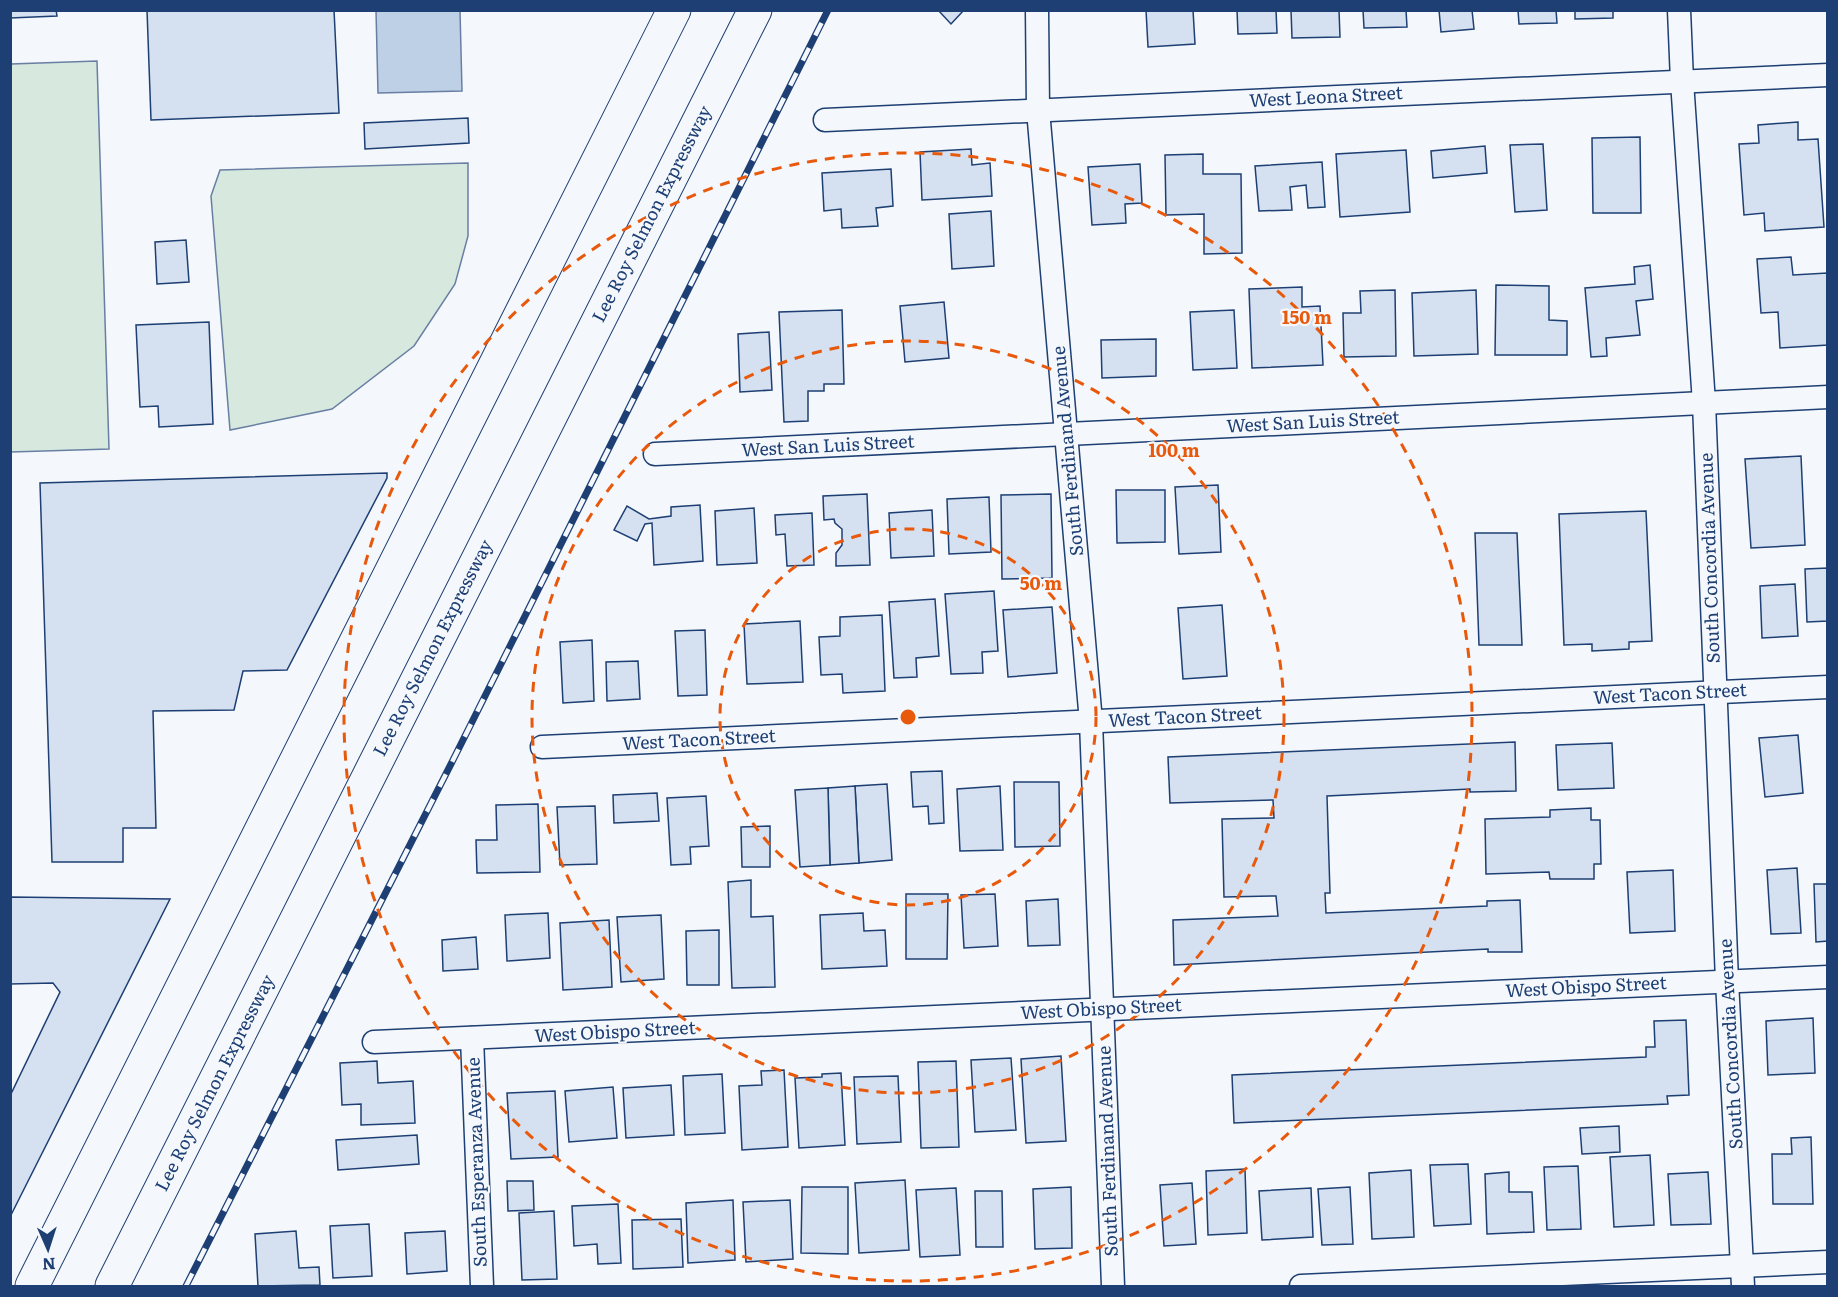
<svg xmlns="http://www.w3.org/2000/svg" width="1838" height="1297" viewBox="0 0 1838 1297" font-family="Literata,serif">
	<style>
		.green { fill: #d7e8df; stroke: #687fa3; stroke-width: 1.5 }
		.water { fill: #bed0e5; stroke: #687fa3; stroke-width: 1.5 }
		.building { fill: #d5e0f0; stroke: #1d3f73; stroke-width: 1.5 }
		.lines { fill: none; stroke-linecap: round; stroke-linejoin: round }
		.street-casing { stroke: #1d3f73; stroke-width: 25 }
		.highway-casing { stroke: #1d3f73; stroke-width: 35 }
		.street { stroke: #f4f7fb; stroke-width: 22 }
		.highway { stroke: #f4f7fb; stroke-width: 33 }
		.rail-casing { stroke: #1d3f73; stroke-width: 7 }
		.rail { stroke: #f4f7fb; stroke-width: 4.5; stroke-dasharray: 14; stroke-linecap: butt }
		.ring { fill: none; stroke: #e8590c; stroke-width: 3; stroke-dasharray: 10 8 }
		.labels { text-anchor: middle; stroke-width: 4.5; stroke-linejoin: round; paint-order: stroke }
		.street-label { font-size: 18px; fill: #1d3f73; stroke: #f4f7fb }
		.centre { fill: #e8590c; stroke: #f4f7fb; stroke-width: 3 }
		.ring-label { font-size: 18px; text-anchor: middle; font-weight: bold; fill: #e8590c; stroke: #f4f7fb; stroke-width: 4.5; stroke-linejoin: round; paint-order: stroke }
	</style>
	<rect width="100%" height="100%" fill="#f4f7fb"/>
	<g class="green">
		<polygon points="97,61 109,449 11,452 11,64"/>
		<polygon points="468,163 468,236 455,284 414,346 332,409 230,430 211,196 220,170"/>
	</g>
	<polygon class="water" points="376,11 460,11 462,91 378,93"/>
	<g class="building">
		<polygon points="10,10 56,10 57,16 10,18"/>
		<polygon points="147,10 334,10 339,113 151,120"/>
		<polygon points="938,10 964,10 951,24"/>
		<polygon points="1146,10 1193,10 1195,44 1148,47"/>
		<polygon points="1237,10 1276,10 1277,33 1238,34"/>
		<polygon points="1291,10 1339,10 1340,37 1292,38"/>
		<polygon points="1363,10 1406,10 1407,27 1364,28"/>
		<polygon points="1439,10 1472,10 1474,29 1441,32"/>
		<polygon points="1518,10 1556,10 1557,23 1519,24"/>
		<polygon points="1575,10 1613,10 1613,18 1575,19"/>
		<polygon points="468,118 469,143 365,149 364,123"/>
		<polygon points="1798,122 1798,140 1818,139 1824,227 1765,231 1764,213 1744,215 1739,144 1759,143 1758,125"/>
		<polygon points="1640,137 1641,213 1593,213 1592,138"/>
		<polygon points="1543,144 1547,210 1515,212 1510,145"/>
		<polygon points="1485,146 1487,173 1433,178 1431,151"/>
		<polygon points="971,149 972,165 990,163 992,196 922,200 920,152"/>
		<polygon points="1406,150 1410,212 1340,217 1336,154"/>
		<polygon points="1203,154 1203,174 1241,174 1242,253 1204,254 1204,214 1166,215 1165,155"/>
		<polygon points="1322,162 1325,207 1308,208 1306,185 1290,187 1292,210 1259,211 1255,166"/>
		<polygon points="1140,164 1142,203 1125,204 1126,223 1092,225 1088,167"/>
		<polygon points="891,169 893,206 876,208 878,226 842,228 841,209 824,211 822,173"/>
		<polygon points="991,211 994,266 952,269 949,214"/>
		<polygon points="186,240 189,282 157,284 155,242"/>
		<polygon points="1791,257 1793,275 1827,273 1828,345 1780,348 1778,312 1761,313 1757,259"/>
		<polygon points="1650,265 1653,299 1636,301 1640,335 1606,338 1607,356 1591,357 1585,288 1635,284 1634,267"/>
		<polygon points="1496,285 1549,286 1549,320 1567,321 1567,355 1495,355"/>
		<polygon points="1302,287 1302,307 1320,306 1323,365 1252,368 1249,289"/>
		<polygon points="1395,290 1396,356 1344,357 1343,313 1361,313 1360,291"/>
		<polygon points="1476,290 1478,354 1414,356 1412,293"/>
		<polygon points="944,302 949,358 905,362 900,306"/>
		<polygon points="842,310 844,384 824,384 824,391 808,391 808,421 784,422 779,312"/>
		<polygon points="1234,310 1237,368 1193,370 1190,312"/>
		<polygon points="209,322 213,424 159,427 158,406 140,407 136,325"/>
		<polygon points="769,332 772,390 740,392 738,334"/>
		<polygon points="1156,339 1156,376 1102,378 1101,340"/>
		<polygon points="1801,456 1805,545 1751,548 1745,459"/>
		<polygon points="387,473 387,478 287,670 243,671 234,710 153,711 156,828 123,828 123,862 52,862 40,483"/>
		<polygon points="1218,485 1221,552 1179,554 1175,487"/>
		<polygon points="1116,490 1165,490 1165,542 1117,543"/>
		<polygon points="867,494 870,565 836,566 836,553 842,545 842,529 835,523 834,519 824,520 823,496"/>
		<polygon points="1051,494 1052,578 1002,579 1001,495"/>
		<polygon points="989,497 991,552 949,554 947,499"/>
		<polygon points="700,505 703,561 654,565 652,523 645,524 637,541 614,530 627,506 649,519 671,516 671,507"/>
		<polygon points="754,508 757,563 717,565 715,511"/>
		<polygon points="932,510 934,556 891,558 889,513"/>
		<polygon points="1646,511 1652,641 1629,642 1629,649 1592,651 1592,644 1564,645 1559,514"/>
		<polygon points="812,513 814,565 787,566 785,534 776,535 775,515"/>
		<polygon points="1475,533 1517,533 1522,645 1479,645"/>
		<polygon points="1828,568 1828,621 1807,622 1805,569"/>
		<polygon points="1795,584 1798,636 1762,638 1760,586"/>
		<polygon points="994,591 998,651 982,652 983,673 951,674 945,594"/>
		<polygon points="935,599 939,656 916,658 917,677 894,678 889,602"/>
		<polygon points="1222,605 1227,676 1183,679 1178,608"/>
		<polygon points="1052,607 1057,673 1008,677 1003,610"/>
		<polygon points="882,615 885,691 843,693 842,674 821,675 819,637 840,636 840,617"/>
		<polygon points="800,621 803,682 747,684 744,624"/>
		<polygon points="705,630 707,695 678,696 675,631"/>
		<polygon points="592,640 594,701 563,703 560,642"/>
		<polygon points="638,661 640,699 607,701 606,662"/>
		<polygon points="1798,735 1803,793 1765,797 1759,738"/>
		<polygon points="1515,742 1516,791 1470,792 1470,789 1327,796 1330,893 1325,893 1326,913 1487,906 1487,901 1520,900 1522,952 1488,952 1488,949 1174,965 1173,920 1278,916 1276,896 1224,897 1222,819 1274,818 1273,800 1170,803 1168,757"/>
		<polygon points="1612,743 1614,788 1558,790 1556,745"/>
		<polygon points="942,771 944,823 929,824 928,806 913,807 911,772"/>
		<polygon points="1014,782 1059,782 1060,846 1015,847"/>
		<polygon points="887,784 892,860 859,863 855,786"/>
		<polygon points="855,786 859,863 830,865 828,788"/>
		<polygon points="1000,786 1003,850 960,851 957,789"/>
		<polygon points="828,788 830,865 800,867 795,790"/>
		<polygon points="657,793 659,821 614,823 613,795"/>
		<polygon points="706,796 709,846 690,847 691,864 671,865 667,798"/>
		<polygon points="538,804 540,872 477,873 476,840 497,840 496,805"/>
		<polygon points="595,806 597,864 560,865 557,807"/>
		<polygon points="1591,808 1591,820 1600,820 1601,864 1594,864 1594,879 1550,879 1549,872 1486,874 1485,819 1550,817 1550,810"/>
		<polygon points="770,826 770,867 742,867 741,827"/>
		<polygon points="1797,868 1801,933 1771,934 1767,870"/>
		<polygon points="1673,870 1675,931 1630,933 1627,872"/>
		<polygon points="751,880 751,917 773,916 775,987 732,988 728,882"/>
		<polygon points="1814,884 1828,884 1828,941 1816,942"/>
		<polygon points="906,894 948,894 947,959 906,959"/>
		<polygon points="995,894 998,946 964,948 961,895"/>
		<polygon points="10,897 170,899 10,1217 10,1096 60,992 53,983 10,984"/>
		<polygon points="1058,899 1060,945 1028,946 1026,901"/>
		<polygon points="548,913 550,958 507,961 505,915"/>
		<polygon points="863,913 864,931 885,930 887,966 822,969 820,915"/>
		<polygon points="661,915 664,979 621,982 617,917"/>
		<polygon points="609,920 612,987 563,990 560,923"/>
		<polygon points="719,930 719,985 687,985 686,931"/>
		<polygon points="476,937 478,969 443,971 442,940"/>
		<polygon points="1813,1018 1815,1073 1768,1075 1766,1021"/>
		<polygon points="1686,1020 1689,1095 1667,1096 1668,1104 1234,1123 1232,1075 1646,1057 1646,1047 1655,1047 1654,1021"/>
		<polygon points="1061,1056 1066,1141 1026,1143 1021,1059"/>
		<polygon points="1011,1058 1016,1130 975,1132 971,1060"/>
		<polygon points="377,1061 378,1083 413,1081 415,1123 361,1125 361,1104 342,1105 340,1063"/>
		<polygon points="956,1061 959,1147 921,1148 918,1062"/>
		<polygon points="784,1070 788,1147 742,1150 739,1086 762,1085 761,1071"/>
		<polygon points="841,1073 845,1145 799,1148 795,1078 822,1077 822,1074"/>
		<polygon points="722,1074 725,1133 685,1135 683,1076"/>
		<polygon points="898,1076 901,1142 857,1144 854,1077"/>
		<polygon points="671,1085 674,1135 626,1138 623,1088"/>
		<polygon points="613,1087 617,1138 569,1142 565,1091"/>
		<polygon points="555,1091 558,1157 511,1159 507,1093"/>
		<polygon points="1619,1126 1620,1152 1582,1154 1580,1128"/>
		<polygon points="417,1135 419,1164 338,1170 336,1140"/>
		<polygon points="1811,1137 1813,1204 1773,1204 1772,1154 1792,1154 1791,1138"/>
		<polygon points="1650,1155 1654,1225 1614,1227 1610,1157"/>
		<polygon points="1468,1164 1471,1224 1434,1226 1430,1165"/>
		<polygon points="1578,1166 1581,1229 1547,1230 1544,1167"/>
		<polygon points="1245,1169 1247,1233 1208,1235 1206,1171"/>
		<polygon points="1411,1170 1414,1237 1372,1239 1369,1173"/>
		<polygon points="1509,1172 1509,1192 1532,1192 1534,1232 1487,1234 1485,1174"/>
		<polygon points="1708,1172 1711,1224 1671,1225 1668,1174"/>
		<polygon points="905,1180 909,1250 859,1253 855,1183"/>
		<polygon points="507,1181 533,1181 534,1210 508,1211"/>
		<polygon points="1192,1183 1196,1244 1164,1246 1160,1185"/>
		<polygon points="802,1187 848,1187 848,1254 801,1253"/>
		<polygon points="1071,1187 1072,1248 1035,1249 1033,1189"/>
		<polygon points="1350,1187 1353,1244 1322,1245 1318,1189"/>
		<polygon points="956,1188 960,1255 920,1257 916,1190"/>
		<polygon points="1311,1188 1313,1237 1262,1240 1259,1191"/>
		<polygon points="975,1191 1002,1191 1003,1247 976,1247"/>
		<polygon points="733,1200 735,1260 688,1263 686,1203"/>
		<polygon points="790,1200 793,1259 746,1262 743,1202"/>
		<polygon points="618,1204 621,1263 598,1264 597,1244 574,1246 572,1206"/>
		<polygon points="554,1211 557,1279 522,1280 519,1213"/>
		<polygon points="681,1219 683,1267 633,1269 632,1220"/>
		<polygon points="369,1224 372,1276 333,1278 330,1226"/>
		<polygon points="296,1231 299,1268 319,1267 320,1285 258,1286 255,1234"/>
		<polygon points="445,1231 447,1271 407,1274 405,1233"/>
	</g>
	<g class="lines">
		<defs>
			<g id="street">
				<polyline points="1037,10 1038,110 1091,722 1113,1286"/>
				<polyline points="1679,10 1682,81 1704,403 1727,981 1743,1286"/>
				<polyline points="825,120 1828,75"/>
				<polyline points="655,454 1828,397"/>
				<polyline points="542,747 1828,687"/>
				<polyline points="472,1038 482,1286"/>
				<polyline points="374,1042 1828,977"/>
				<polyline points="1301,1286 1828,1262"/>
			</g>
			<g id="highway">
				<polyline points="32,1286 674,10"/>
				<polyline points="112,1286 755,10"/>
			</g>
		</defs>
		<use href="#street" class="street-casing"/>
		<use href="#highway" class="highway-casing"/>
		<use href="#street" class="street"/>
		<use href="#highway" class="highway"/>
		<defs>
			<polyline id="rail" points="186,1286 453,760 828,10"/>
		</defs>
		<use href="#rail" class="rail-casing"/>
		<use href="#rail" class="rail"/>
	</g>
	<g class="ring">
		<circle cx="908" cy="717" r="188"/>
		<circle cx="908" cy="717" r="376"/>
		<circle cx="908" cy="717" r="564"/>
	</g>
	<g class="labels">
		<g class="street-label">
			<text transform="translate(1326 97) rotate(-3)" y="6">West Leona Street</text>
			<text transform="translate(652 214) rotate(-63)" y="6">Lee Roy Selmon Expressway</text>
			<text transform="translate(1313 422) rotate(-3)" y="6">West San Luis Street</text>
			<text transform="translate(828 446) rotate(-3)" y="6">West San Luis Street</text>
			<text transform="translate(1068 451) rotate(-95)" y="6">South Ferdinand Avenue</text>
			<text transform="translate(1710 558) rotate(-92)" y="6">South Concordia Avenue</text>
			<text transform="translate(433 648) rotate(-63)" y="6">Lee Roy Selmon Expressway</text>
			<text transform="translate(1670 694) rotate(-3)" y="6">West Tacon Street</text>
			<text transform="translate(1185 717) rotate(-3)" y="6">West Tacon Street</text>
			<text transform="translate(699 740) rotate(-3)" y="6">West Tacon Street</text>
			<text transform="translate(1586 987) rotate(-3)" y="6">West Obispo Street</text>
			<text transform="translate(1101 1009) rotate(-3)" y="6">West Obispo Street</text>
			<text transform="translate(615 1032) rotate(-3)" y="6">West Obispo Street</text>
			<text transform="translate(1731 1044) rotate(-93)" y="6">South Concordia Avenue</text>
			<text transform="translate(215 1083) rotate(-63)" y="6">Lee Roy Selmon Expressway</text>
			<text transform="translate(1108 1151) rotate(-92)" y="6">South Ferdinand Avenue</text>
			<text transform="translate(477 1162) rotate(-92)" y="6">South Esperanza Avenue</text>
		</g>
	</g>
	<circle cx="908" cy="717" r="9" class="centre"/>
	<g class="ring-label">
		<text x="1307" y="324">150 m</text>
		<text x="1174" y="457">100 m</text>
		<text x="1041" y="590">50 m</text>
	</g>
	<rect width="1838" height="1297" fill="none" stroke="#1d3f73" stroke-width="24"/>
	<g transform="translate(48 1249) rotate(177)" stroke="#f4f7fb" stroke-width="4.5" paint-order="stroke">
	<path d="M0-4.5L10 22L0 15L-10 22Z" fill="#1d3f73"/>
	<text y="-9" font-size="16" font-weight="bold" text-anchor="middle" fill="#1d3f73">N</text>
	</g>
</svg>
